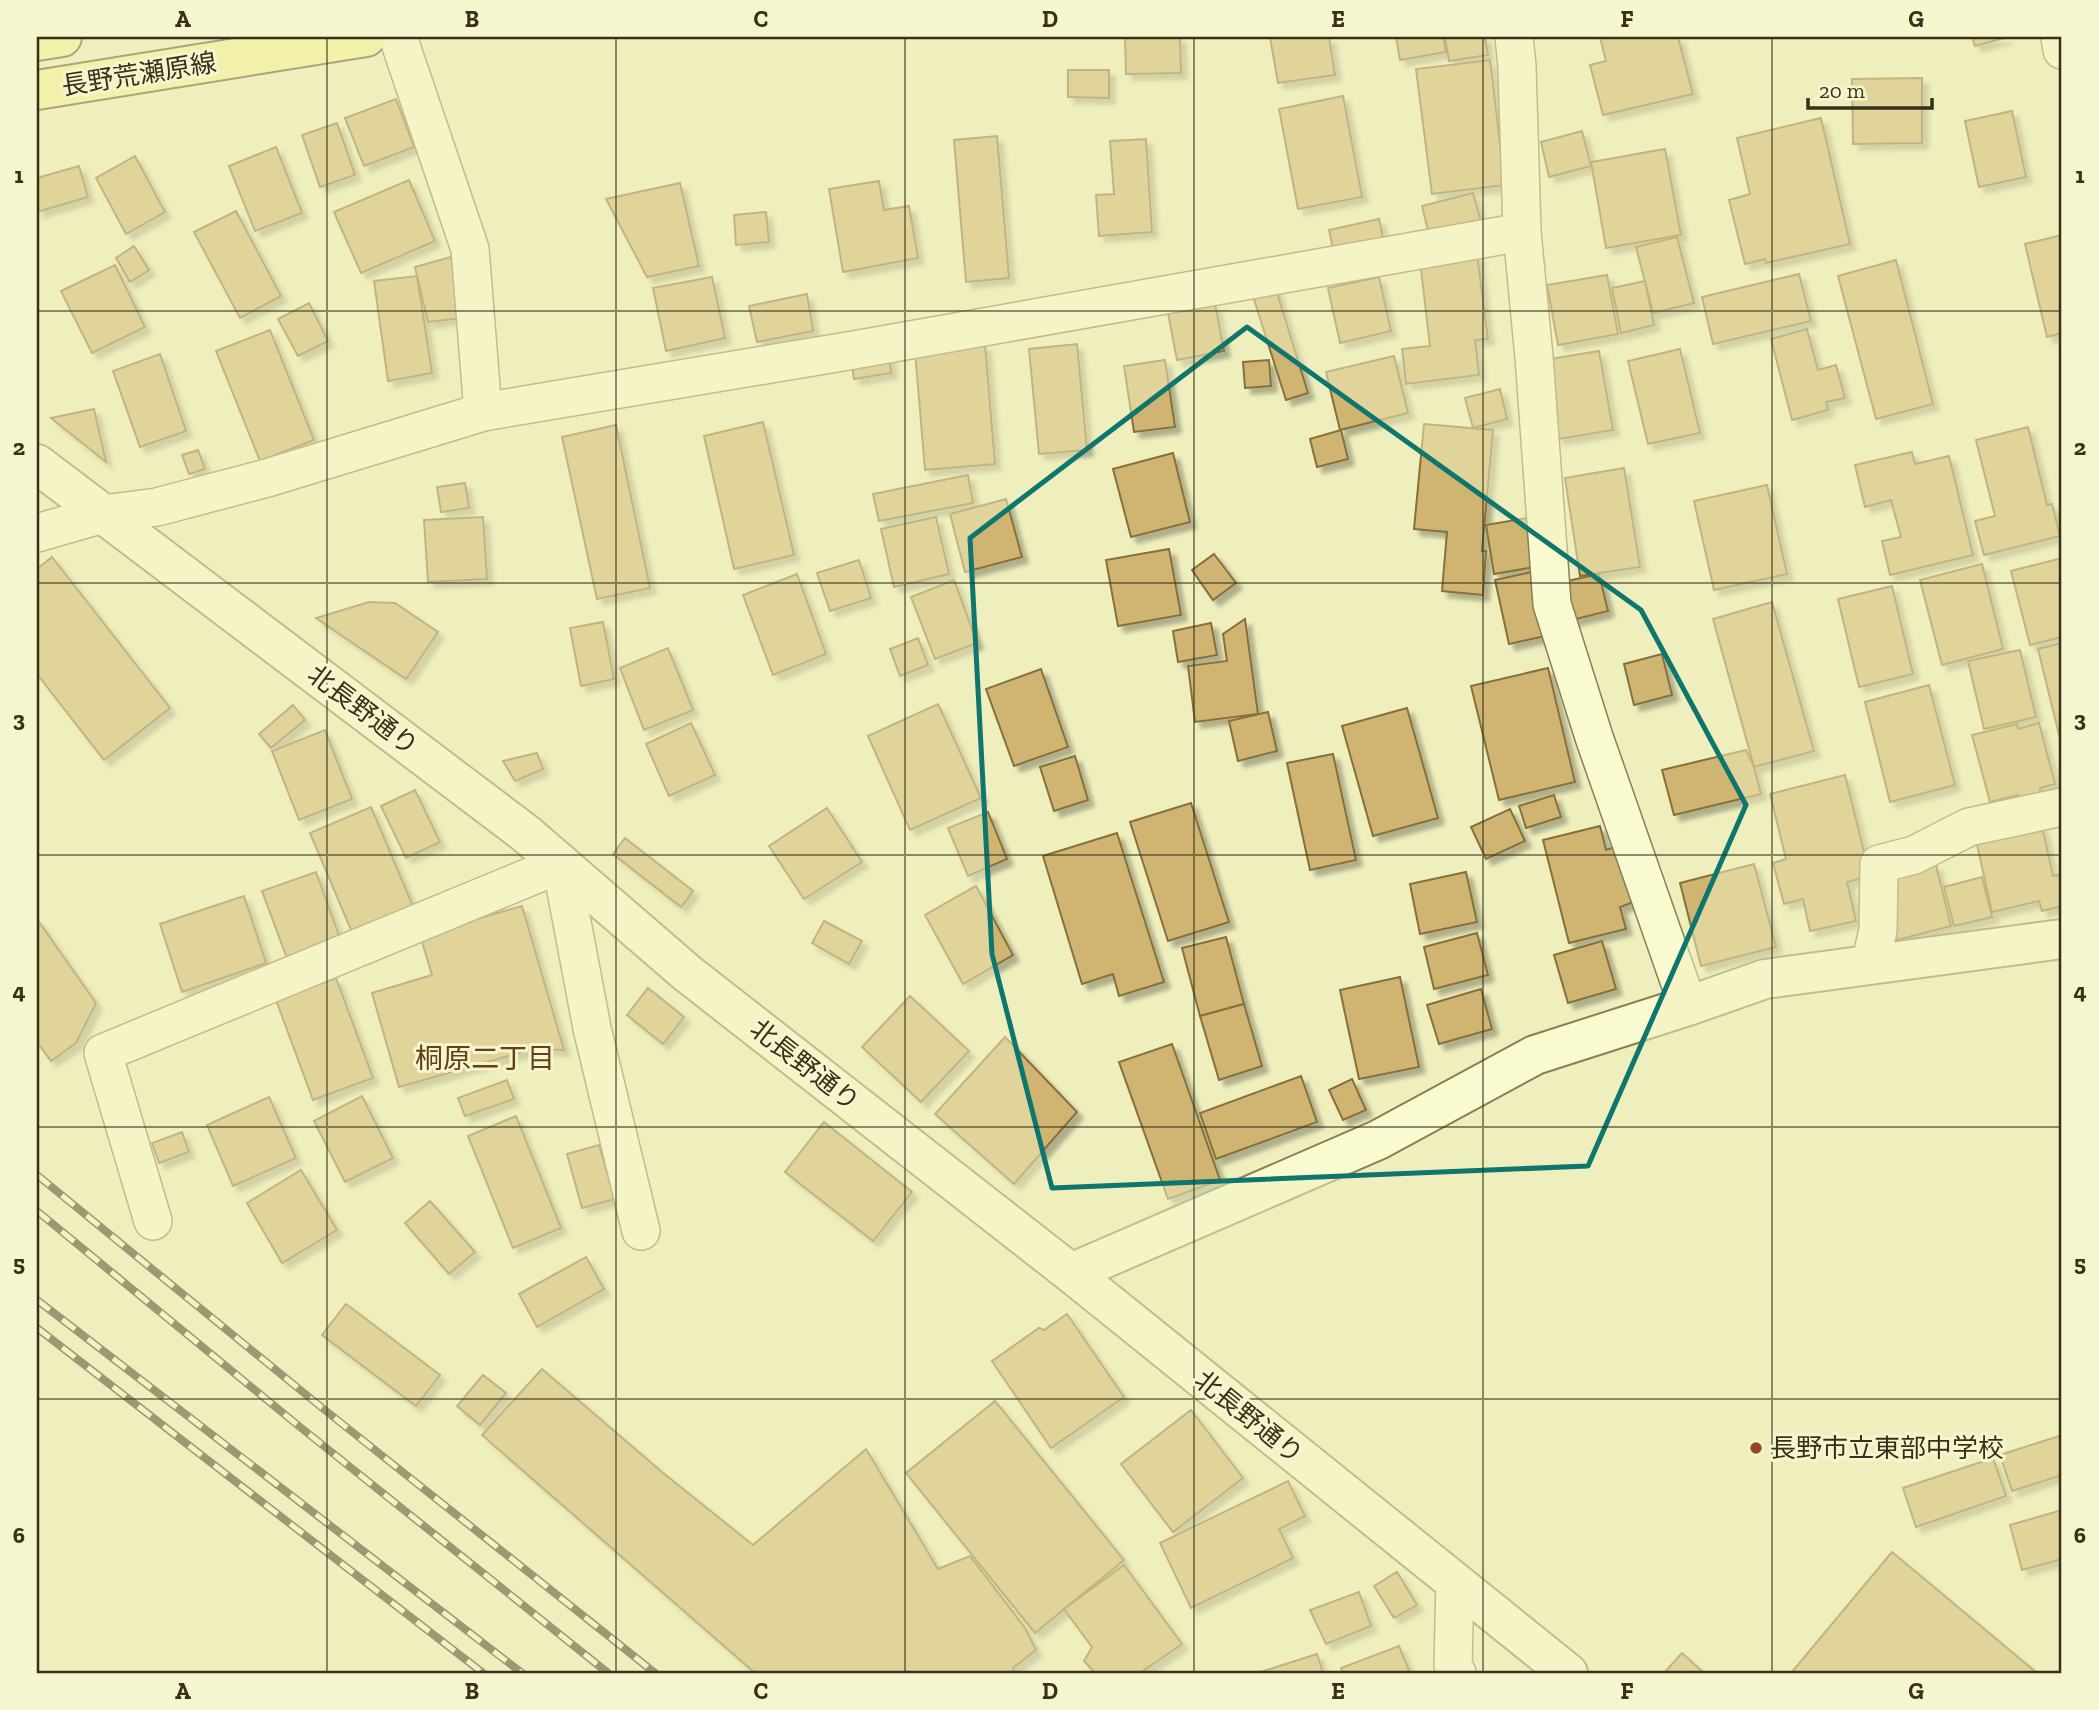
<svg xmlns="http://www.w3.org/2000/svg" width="2099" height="1710" viewBox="0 0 2099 1710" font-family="'Zilla Slab','Noto Sans JP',serif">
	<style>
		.building { fill: #cfb472; stroke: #88703b; stroke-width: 2; filter: url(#shadow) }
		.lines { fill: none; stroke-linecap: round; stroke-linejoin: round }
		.minor-casing { stroke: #887f56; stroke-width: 40 }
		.tertiary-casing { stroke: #887f56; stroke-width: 42 }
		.primary-casing { stroke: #554b2b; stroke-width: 42 }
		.minor { stroke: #fafad1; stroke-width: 37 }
		.tertiary { stroke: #fafad1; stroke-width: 38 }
		.primary { stroke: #f5f393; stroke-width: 38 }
		.rail-casing { stroke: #37311b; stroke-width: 8 }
		.rail { stroke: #f6f6ce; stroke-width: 5; stroke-dasharray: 16; stroke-linecap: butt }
		.marked { fill: none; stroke: #0f766e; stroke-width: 5; stroke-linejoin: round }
		.grid { fill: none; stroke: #37311b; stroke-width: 2; stroke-opacity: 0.55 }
		.poi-dot { fill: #994624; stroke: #f6f6ce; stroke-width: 2.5 }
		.labels { text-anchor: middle; stroke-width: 6; stroke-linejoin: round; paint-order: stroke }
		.street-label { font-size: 26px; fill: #37311b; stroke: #f6f6ce }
		.poi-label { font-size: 26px; fill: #37311b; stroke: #f6f6ce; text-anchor: start }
		.neighbourhood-label { font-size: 28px; fill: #654019; stroke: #f6f6ce }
		.neatline { fill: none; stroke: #37311b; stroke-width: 2.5 }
		.grid-label { font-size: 23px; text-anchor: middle; font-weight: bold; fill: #37311b }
	</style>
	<defs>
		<filter id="shadow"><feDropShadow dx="6" dy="6" stdDeviation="2" flood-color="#0004"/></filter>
	</defs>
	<rect width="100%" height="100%" fill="#efefbe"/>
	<g class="building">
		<polygon points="1125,37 1180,37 1181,73 1126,74"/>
		<polygon points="1270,37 1329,37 1335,75 1278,83"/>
		<polygon points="1396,37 1443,37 1446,52 1400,60"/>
		<polygon points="1445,37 1485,37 1488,55 1449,61"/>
		<polygon points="1600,37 1678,37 1693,94 1603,115 1590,65 1606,61"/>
		<polygon points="1972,37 2008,37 1975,46"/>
		<polygon points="1490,60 1505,185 1432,194 1416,69"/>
		<polygon points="1068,70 1109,70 1109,98 1068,97"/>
		<polygon points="1922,78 1922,143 1853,144 1852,79"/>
		<polygon points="1343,96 1362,197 1298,209 1279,109"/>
		<polygon points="396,99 414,147 364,166 345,118"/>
		<polygon points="2012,111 2026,177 1979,187 1965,121"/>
		<polygon points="1821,118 1850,244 1766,263 1765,259 1745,264 1729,200 1750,194 1737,138"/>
		<polygon points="337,123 355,175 320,187 302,135"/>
		<polygon points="1582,131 1591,166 1549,177 1541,142"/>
		<polygon points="997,136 1009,278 966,282 954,140"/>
		<polygon points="1146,139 1152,232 1099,236 1096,195 1114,194 1110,141"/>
		<polygon points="276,147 302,213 255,231 229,166"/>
		<polygon points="1665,149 1681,235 1606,248 1591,162"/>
		<polygon points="135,156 165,212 126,234 96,178"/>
		<polygon points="79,166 88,197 37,212 37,178"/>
		<polygon points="409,180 435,241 361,273 334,212"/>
		<polygon points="879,181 884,210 909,206 918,258 843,272 829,189"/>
		<polygon points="680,183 699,266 647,277 606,199"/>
		<polygon points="1473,193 1483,229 1431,243 1422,206"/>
		<polygon points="236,211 281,296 240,318 194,232"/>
		<polygon points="766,212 769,242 736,245 734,215"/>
		<polygon points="1379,219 1385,247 1335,258 1329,230"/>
		<polygon points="2062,235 2062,333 2047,337 2025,244"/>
		<polygon points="1677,237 1694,303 1653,313 1636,247"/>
		<polygon points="134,246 149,270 130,282 116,258"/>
		<polygon points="1477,254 1488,339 1475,340 1479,375 1406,384 1402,349 1430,346 1420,261"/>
		<polygon points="451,257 463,318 428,322 415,267"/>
		<polygon points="1896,260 1933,404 1876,419 1838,276"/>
		<polygon points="115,265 145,327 92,353 61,291"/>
		<polygon points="1799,274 1811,321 1713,344 1702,297"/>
		<polygon points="1607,275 1618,334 1558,345 1547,285"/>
		<polygon points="417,276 432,373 388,381 374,281"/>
		<polygon points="712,277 725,338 666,351 653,288"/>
		<polygon points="1379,277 1391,331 1340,343 1328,288"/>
		<polygon points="1645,281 1654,325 1621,333 1612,288"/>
		<polygon points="1275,286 1308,393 1286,400 1252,293"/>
		<polygon points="807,294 813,331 757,342 749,306"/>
		<polygon points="309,303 328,341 298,356 278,319"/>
		<polygon points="1215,304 1224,351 1177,360 1168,313"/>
		<polygon points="1807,329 1818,370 1836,365 1845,398 1826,402 1828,410 1792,420 1771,339"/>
		<polygon points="270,330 314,440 260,461 216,351"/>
		<polygon points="1077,344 1087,450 1039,454 1029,349"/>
		<polygon points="985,345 995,464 925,470 915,351"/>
		<polygon points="1680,349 1700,433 1648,444 1628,361"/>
		<polygon points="1599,351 1613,430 1558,439 1544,360"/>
		<polygon points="160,354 186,431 140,447 113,371"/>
		<polygon points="889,354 891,373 854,379 851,359"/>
		<polygon points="1394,356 1408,413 1340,430 1326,372"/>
		<polygon points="1165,360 1175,427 1134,432 1124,366"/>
		<polygon points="1269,360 1271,386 1245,388 1243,362"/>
		<polygon points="1500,389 1507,419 1473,428 1465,398"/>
		<polygon points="94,409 106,462 51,418"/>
		<polygon points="763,422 794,555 734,569 704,436"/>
		<polygon points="1424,424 1493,430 1482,551 1486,551 1483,595 1442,591 1447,532 1414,529"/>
		<polygon points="616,425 650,588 597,599 562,437"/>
		<polygon points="2028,427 2047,505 2052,504 2060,536 1984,555 1975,521 1995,516 1976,440"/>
		<polygon points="1341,430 1348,459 1317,467 1310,439"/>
		<polygon points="198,450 205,469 189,474 182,455"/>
		<polygon points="1912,452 1915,464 1949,456 1973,555 1890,575 1882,541 1901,537 1891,500 1865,507 1855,465"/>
		<polygon points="1173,453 1190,522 1131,537 1113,469"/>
		<polygon points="1624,468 1640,567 1580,576 1565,478"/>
		<polygon points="968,475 973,503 879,521 873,494"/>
		<polygon points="465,483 469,508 441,512 437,487"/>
		<polygon points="1767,485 1787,574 1714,590 1694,501"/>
		<polygon points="1006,499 1022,557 965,572 950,514"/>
		<polygon points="483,517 487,579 428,582 424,520"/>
		<polygon points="936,517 949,574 894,587 881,529"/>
		<polygon points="1527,518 1535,567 1494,574 1486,525"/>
		<polygon points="1169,549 1181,615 1118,626 1106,560"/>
		<polygon points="1214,554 1236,583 1213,600 1192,570"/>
		<polygon points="52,557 170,708 104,760 37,674 37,569"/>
		<polygon points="2062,558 2062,637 2030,645 2011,571"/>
		<polygon points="859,560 871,598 830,611 817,573"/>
		<polygon points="1982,564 2003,649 1942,665 1920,580"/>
		<polygon points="1536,571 1550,635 1509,644 1495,580"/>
		<polygon points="797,574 826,654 773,675 743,595"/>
		<polygon points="1599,574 1608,611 1572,620 1563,582"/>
		<polygon points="954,580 977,643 935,659 911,597"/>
		<polygon points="1892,586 1913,674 1859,687 1838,599"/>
		<polygon points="369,602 395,603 438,632 406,679 316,618"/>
		<polygon points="1772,602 1814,751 1754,767 1713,619"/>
		<polygon points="1245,619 1258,714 1195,722 1188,666 1227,661 1223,634"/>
		<polygon points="603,622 614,679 581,686 570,628"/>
		<polygon points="1211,623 1217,655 1178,662 1173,631"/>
		<polygon points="918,638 928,665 900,676 890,649"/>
		<polygon points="2062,643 2062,747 2038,649"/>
		<polygon points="668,648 693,710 644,730 620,668"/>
		<polygon points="2020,650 2036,717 1984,729 1968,661"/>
		<polygon points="1662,654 1672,695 1634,705 1624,664"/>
		<polygon points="1548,668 1575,782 1499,800 1471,686"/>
		<polygon points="1041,669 1068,747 1014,766 986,689"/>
		<polygon points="1929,685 1955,785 1890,802 1865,702"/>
		<polygon points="938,704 981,798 910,830 868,736"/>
		<polygon points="293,705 305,720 271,748 259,734"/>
		<polygon points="1407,708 1438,818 1373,836 1342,726"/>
		<polygon points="1268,712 1277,751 1238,761 1229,721"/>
		<polygon points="691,723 715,775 669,796 646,744"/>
		<polygon points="2039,723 2055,784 2040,788 2042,798 2020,803 2018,795 1990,802 1972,735 2017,724 2018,729"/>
		<polygon points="325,730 352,799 299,820 272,751"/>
		<polygon points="1746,750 1754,767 1761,794 1674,815 1662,770"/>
		<polygon points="537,753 543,769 515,781 503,761"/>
		<polygon points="1333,754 1356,860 1310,870 1287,763"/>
		<polygon points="1075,756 1088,800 1054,811 1040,767"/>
		<polygon points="1845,775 1870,876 1847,882 1856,921 1810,931 1803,899 1784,904 1773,863 1786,859 1770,794"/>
		<polygon points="415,790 440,842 406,858 381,806"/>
		<polygon points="1554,795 1561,817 1526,828 1519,806"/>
		<polygon points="1191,803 1229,922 1168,941 1130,822"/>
		<polygon points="371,807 415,911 354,937 310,833"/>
		<polygon points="827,808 862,862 804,899 769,846"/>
		<polygon points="1510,809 1525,841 1486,859 1471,827"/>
		<polygon points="988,812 1007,859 968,876 948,828"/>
		<polygon points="1600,826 1606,850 1620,845 1636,901 1620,907 1626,929 1569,943 1543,840"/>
		<polygon points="2042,826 2053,876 2062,874 2062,906 2042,911 2039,901 1992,912 1976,840"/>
		<polygon points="1117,833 1164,982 1119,996 1113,974 1082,984 1043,856"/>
		<polygon points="625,838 693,891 681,907 613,854"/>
		<polygon points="1754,864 1776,947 1701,966 1680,883"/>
		<polygon points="1936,865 1951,926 1897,940 1881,878"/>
		<polygon points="316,872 341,941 288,961 262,891"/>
		<polygon points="1466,872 1477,922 1420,934 1410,884"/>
		<polygon points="1982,877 1992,917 1954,926 1944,887"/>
		<polygon points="976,886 1013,955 963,984 925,915"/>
		<polygon points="244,896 266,963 182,992 160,924"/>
		<polygon points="522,906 564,1050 533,1049 399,1087 372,993 432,975 420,935"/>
		<polygon points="37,919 96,1003 76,1043 51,1061 37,1042"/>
		<polygon points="824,921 862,941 849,964 812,943"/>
		<polygon points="1477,933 1488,975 1434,989 1424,947"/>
		<polygon points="1226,937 1244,1004 1200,1016 1182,948"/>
		<polygon points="1602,941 1616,989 1568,1003 1554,955"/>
		<polygon points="1400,977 1419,1067 1359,1079 1340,990"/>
		<polygon points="336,978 373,1078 313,1100 276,1000"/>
		<polygon points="648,988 684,1017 663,1044 627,1015"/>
		<polygon points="1481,989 1492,1029 1439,1044 1427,1005"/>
		<polygon points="910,996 969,1051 921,1102 862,1047"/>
		<polygon points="1244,1004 1262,1066 1219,1080 1200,1016"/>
		<polygon points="1005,1037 1077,1112 1014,1184 935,1114"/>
		<polygon points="1172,1044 1220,1180 1168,1199 1119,1062"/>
		<polygon points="1301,1076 1317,1122 1216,1159 1200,1113"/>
		<polygon points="1352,1079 1366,1110 1343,1120 1329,1090"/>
		<polygon points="507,1080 514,1099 465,1116 458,1098"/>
		<polygon points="362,1096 393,1158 345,1182 314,1121"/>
		<polygon points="269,1097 296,1158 233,1186 207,1125"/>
		<polygon points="516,1116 561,1228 513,1248 468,1136"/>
		<polygon points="824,1122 912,1192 873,1241 785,1172"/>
		<polygon points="182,1132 189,1152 159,1163 152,1143"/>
		<polygon points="599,1145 615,1199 582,1208 567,1154"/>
		<polygon points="301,1170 337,1230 282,1263 247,1203"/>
		<polygon points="430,1201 475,1252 449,1274 405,1223"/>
		<polygon points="586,1257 604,1289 537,1327 519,1294"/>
		<polygon points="346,1304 440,1375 416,1406 322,1335"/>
		<polygon points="1067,1314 1124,1397 1051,1448 992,1361 1039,1328 1044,1330"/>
		<polygon points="542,1369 662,1472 753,1545 866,1449 938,1569 970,1556 1025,1628 1036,1650 1013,1668 1014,1673 755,1673 482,1435"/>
		<polygon points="483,1375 506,1393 480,1425 457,1406"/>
		<polygon points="995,1401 1124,1560 1035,1633 906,1473"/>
		<polygon points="1191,1410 1243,1478 1173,1532 1121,1464"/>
		<polygon points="2062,1435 2062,1475 2012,1491 2000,1455"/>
		<polygon points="1993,1458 2006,1496 1916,1527 1903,1488"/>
		<polygon points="1288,1481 1305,1516 1279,1529 1293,1558 1191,1608 1160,1543"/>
		<polygon points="2062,1510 2062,1559 2022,1570 2010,1525"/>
		<polygon points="1892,1552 2037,1673 1791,1673"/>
		<polygon points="1124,1565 1182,1644 1140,1673 1095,1673 1084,1661 1092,1647 1064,1609"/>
		<polygon points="1397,1572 1417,1605 1394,1618 1374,1586"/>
		<polygon points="1359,1592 1371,1626 1326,1644 1310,1610"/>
		<polygon points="1399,1646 1410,1673 1343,1673 1341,1668"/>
		<polygon points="1682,1653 1704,1673 1664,1673"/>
		<polygon points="1317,1654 1323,1673 1257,1673"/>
	</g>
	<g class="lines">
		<defs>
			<g id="minor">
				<polyline points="398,37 470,249 483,412"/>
				<polyline points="1514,37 1517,66 1522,232 1534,357 1552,604 1594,737 1688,1006"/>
				<polyline points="2060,37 2062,50"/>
				<polyline points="37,533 103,514 157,507 267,478 483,412 848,351 1522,232"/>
				<polyline points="1870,965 1878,930 1879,864 1914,855 1969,827 2062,807"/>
				<polyline points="153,1221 103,1053 561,864 592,1028 641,1231"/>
				<polyline points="1455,1582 1453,1666 1457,1673"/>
			</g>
			<g id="tertiary">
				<polyline points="37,464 525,833 687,973 1071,1273 1568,1673"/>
				<polyline points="1071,1273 1378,1140 1535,1055 1688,1006 1765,979 2062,939"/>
			</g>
			<g id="primary">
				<polyline points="37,41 62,37"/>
				<polyline points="37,90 366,37"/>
			</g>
		</defs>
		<use href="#minor" class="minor-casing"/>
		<use href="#tertiary" class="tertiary-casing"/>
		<use href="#primary" class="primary-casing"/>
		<use href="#minor" class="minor"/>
		<use href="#tertiary" class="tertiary"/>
		<use href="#primary" class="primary"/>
		<defs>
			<g id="rail">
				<polyline points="37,1175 326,1411 655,1673"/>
				<polyline points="37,1211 300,1427 608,1673"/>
				<polyline points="37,1300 522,1673"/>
				<polyline points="37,1328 483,1673"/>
			</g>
		</defs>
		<use href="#rail" class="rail-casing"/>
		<use href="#rail" class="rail"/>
	</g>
	<path d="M0 0H2099V1710H0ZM1247,327L1641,610L1746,805L1588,1166L1052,1188L992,954L970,538Z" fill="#efefbe" fill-opacity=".55" fill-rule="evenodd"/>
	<path class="marked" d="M1247,327L1641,610L1746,805L1588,1166L1052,1188L992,954L970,538Z"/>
	<path class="grid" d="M327,37V1673M616,37V1673M905,37V1673M1194,37V1673M1483,37V1673M1772,37V1673M37,311H2062M37,583H2062M37,855H2062M37,1127H2062M37,1399H2062"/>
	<circle class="poi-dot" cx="1756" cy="1448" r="7"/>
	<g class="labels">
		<g class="street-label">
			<text transform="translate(139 74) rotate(-9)" y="9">長野荒瀬原線</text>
			<text transform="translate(363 710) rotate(37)" y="9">北長野通り</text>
			<text transform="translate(805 1065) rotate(38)" y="9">北長野通り</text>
			<text transform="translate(1249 1417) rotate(39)" y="9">北長野通り</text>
		</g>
		<g class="poi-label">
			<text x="1770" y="1457">長野市立東部中学校</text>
		</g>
		<g class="neighbourhood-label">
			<text x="485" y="1068">桐原二丁目</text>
		</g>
	</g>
	<rect width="2099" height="1710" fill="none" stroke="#f6f6ce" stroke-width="77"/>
	<path d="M1808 98v10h124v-10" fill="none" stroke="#37311b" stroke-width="3.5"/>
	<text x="1819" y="98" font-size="21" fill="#37311b" stroke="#f6f6ce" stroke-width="5" paint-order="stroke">20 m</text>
	<rect x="38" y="38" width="2022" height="1634" class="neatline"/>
	<g class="grid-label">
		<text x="183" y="27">A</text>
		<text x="472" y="27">B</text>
		<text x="761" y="27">C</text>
		<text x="1050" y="27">D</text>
		<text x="1338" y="27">E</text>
		<text x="1627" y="27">F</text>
		<text x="1916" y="27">G</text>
		<text x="19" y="183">1</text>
		<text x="2080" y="183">1</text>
		<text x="19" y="455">2</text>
		<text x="2080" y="455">2</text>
		<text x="19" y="727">3</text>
		<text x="2080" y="727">3</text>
		<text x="19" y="999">4</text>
		<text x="2080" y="999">4</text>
		<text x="19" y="1271">5</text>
		<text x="2080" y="1271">5</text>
		<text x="19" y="1543">6</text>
		<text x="2080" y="1543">6</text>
		<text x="183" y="1699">A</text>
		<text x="472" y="1699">B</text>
		<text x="761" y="1699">C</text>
		<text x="1050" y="1699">D</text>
		<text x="1338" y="1699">E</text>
		<text x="1627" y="1699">F</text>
		<text x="1916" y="1699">G</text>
	</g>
</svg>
